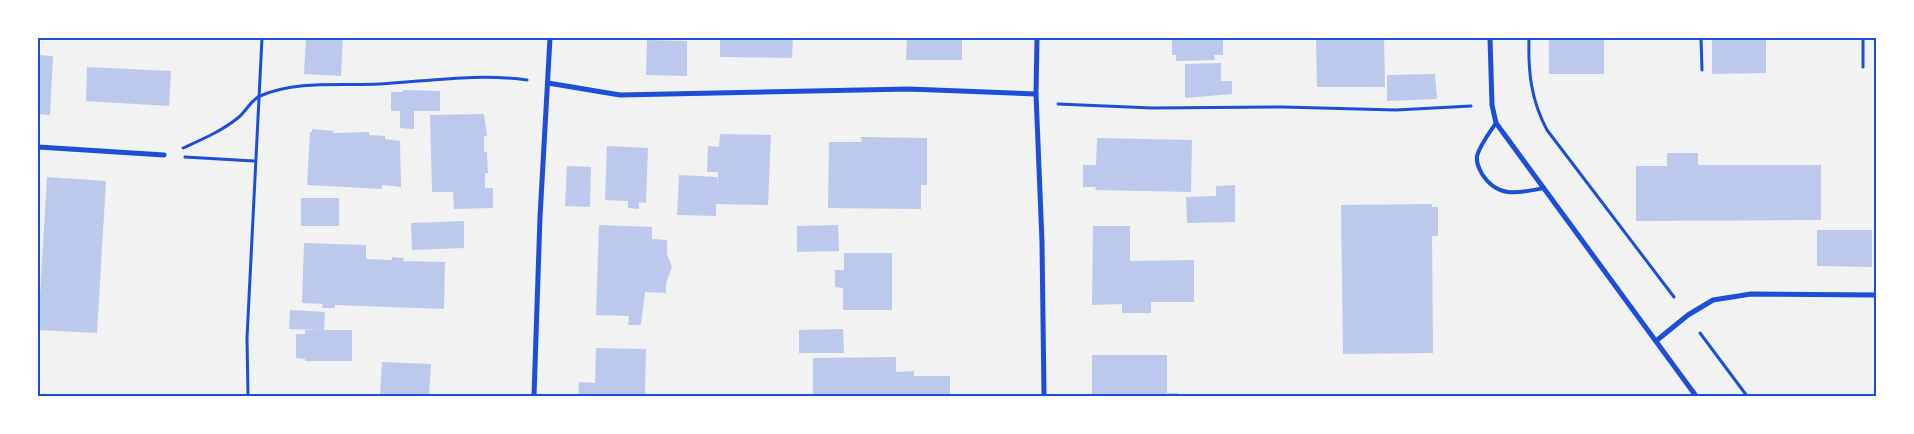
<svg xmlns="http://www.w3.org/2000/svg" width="1914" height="434" viewBox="0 0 1914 434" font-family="'DejaVu Sans',sans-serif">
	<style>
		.building { fill: #bdc9ec }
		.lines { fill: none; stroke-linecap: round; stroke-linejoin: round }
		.path { stroke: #1d4ed8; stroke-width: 3 }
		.service { stroke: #1d4ed8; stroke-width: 4 }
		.minor { stroke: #1d4ed8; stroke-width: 5 }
		.neatline { fill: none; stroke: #1d4ed8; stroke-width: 2 }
	</style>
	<rect width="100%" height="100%" fill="#f2f2f2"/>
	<g class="building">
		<polygon points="306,38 343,38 341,76 304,74"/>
		<polygon points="720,38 793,38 792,58 720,57"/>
		<polygon points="854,38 894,38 894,40 854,39"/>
		<polygon points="907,38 962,38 962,60 906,60"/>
		<polygon points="1172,38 1223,38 1223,55 1214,55 1215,60 1176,61 1176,55 1172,55"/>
		<polygon points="1316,38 1384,38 1385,87 1317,87"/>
		<rect x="1549" y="38" width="55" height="36"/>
		<polygon points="1712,38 1766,38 1766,73 1712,74"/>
		<rect x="1874" y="38" width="2" height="36"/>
		<polygon points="647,40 687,41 687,76 646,75"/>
		<polygon points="38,55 53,56 50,115 38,114"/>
		<polygon points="1221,63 1221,81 1232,81 1232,94 1185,98 1185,64"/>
		<polygon points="87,67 171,71 169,106 86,101"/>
		<polygon points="1435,74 1437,99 1387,101 1387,75"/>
		<polygon points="403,90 440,91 440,111 414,111 414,129 400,128 400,111 391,111 391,92 403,92"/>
		<polygon points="484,114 487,136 484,136 484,152 487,152 488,173 485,173 485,188 493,188 493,208 454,209 453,192 432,192 430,115"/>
		<polygon points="312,129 334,131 333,133 369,132 369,135 385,136 385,139 400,141 401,187 382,185 382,189 307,185 310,132 312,132"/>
		<polygon points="720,134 771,135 768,205 716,204 716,216 677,215 679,175 717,177 717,189 718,172 707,172 708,146 719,147"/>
		<polygon points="861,137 927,138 927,185 921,185 921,209 828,208 829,142 862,142"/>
		<polygon points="1097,138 1192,140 1191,192 1095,190 1096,187 1083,187 1083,165 1096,165"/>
		<polygon points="607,146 648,148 646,203 639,202 639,209 628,208 628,201 605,200"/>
		<polygon points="1667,153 1698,153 1698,165 1821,165 1821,220 1636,221 1636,166 1667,166"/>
		<polygon points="567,166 591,167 590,207 565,206"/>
		<polygon points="47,177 106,181 97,333 38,330"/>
		<polygon points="1235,185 1235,222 1187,223 1186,197 1216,196 1216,186"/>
		<rect x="301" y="198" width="38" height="28"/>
		<polygon points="1432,204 1432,207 1438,207 1438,236 1432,236 1433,353 1343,354 1341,205"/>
		<polygon points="464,221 464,248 412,250 411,223"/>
		<polygon points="599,225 652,227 652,239 667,240 667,254 672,267 666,283 666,293 645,292 641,325 628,325 629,316 596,315"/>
		<polygon points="838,225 839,251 797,252 797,226"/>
		<polygon points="1093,226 1130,226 1130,261 1194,260 1194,302 1151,302 1151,313 1122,313 1122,304 1092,305"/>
		<polygon points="1817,230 1872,230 1872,267 1817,266"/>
		<polygon points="304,243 366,245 366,259 392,260 392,257 404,258 403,261 445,262 444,309 335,305 335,308 322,308 323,304 302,303"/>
		<polygon points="844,253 892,253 892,310 843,310 843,288 835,287 835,270 844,270"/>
		<polygon points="290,310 325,312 324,330 289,329"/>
		<polygon points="843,329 844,353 799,353 799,330"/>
		<polygon points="305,330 352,330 352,361 305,361 305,359 296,358 296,334 305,334"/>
		<polygon points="596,348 646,349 645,396 578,396 579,382 595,383"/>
		<polygon points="1092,355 1167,355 1167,393 1178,393 1178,396 1092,396"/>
		<polygon points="896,357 896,372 914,371 914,376 950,376 950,396 813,396 813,358"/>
		<polygon points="382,362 431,364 429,396 380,396"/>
	</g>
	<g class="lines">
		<g class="path">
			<path d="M1529,38C1528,72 1531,100 1547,130L1674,297"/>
			<polyline points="1701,38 1702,70"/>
			<polyline points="1863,67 1863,38"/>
			<polyline points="1058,104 1152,108 1283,107 1396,110 1471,106"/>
			<path d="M183,148C203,139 222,131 239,117C246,111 252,99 260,96C297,80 341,86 380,84C430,81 478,73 527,80"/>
			<polyline points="185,157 254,161"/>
			<polyline points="1700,333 1747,396"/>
			<polyline points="248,396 247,338 262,38"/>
		</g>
		<path class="service" d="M1496,123C1490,132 1480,145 1477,156C1476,163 1479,168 1482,174C1498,199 1519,193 1544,188"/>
		<g class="minor">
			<polyline points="1037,38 1036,94 1042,242 1044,396"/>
			<polyline points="1490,38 1492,105 1496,123 1696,396"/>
			<polyline points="548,83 620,95 909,89 1036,94"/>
			<polyline points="38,147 164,155"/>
			<polyline points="1656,341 1688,315 1713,300 1751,294 1876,295"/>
			<polyline points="534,396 540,217 550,38"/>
		</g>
	</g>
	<rect width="1914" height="434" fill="none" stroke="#ffffff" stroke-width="78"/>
	<rect x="39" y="39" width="1836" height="356" class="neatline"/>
</svg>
